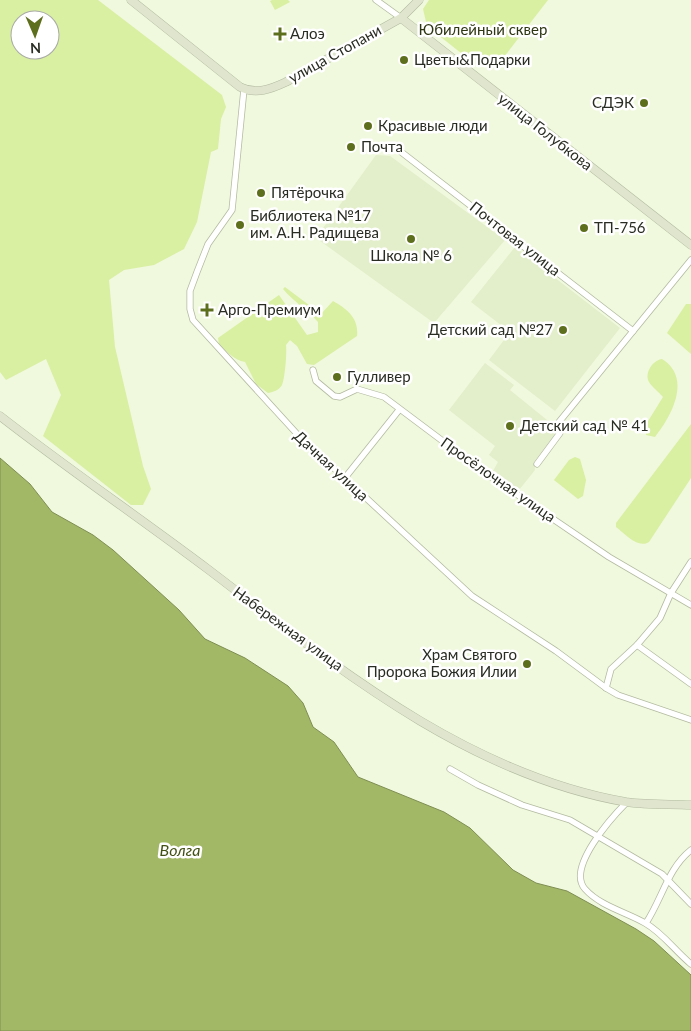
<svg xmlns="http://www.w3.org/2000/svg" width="691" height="1031" viewBox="0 0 691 1031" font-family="Lato,sans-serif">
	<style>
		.built { fill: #e3eecb }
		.green { fill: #d9efa2; fill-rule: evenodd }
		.water { fill: #a3b867; stroke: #7e8e52 }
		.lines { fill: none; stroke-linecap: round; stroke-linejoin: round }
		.street-casing { stroke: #b2baa0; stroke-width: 7 }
		.secondary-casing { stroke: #b2baa0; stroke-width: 9 }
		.street { stroke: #fff; stroke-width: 5.5 }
		.secondary { stroke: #e0e6ce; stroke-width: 8 }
		.poi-dot { fill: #5d6f1c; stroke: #fff; stroke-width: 2 }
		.labels { text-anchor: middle; stroke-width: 5; stroke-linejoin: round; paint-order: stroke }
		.park-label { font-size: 15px; fill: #2e3613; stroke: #fff }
		.poi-label { font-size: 15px; fill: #292c22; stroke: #fff; text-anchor: start }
		.street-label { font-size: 15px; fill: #292c22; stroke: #fff }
		.water-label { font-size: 16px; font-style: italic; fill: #435115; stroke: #fff }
	</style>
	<rect width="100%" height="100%" fill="#f0f9dd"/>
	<g class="built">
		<polygon points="376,155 390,156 505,240 434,323 316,238"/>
		<polygon points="515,247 620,328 555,411 489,360 510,332 471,302"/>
		<polygon points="485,363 514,385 510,390 547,420 557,432 534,462 535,470 519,490 493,471 498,462 489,455 495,446 449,410"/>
	</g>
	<g class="green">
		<path d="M0,0H98L222,95L226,107L221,119L218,149L211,152L197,222L184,249L154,265L124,270L109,280L115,347L143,466L151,489L143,505H131L43,436L61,395L46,359L6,380L0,372ZM20,20H50V50H20Z"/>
		<polygon points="272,0 288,0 290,2 275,10 270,1"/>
		<polygon points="429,0 548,0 504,57 476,65 427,26 423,9"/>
		<path d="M285,287L321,314L333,301C347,309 359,318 357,336L314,365L307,364L297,346L290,340L286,345C287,352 285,379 282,385C279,390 274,392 268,393L256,384L245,362C234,360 227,352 219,344L218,338L279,295L307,335L318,332V322C308,310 294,302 283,289Z"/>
		<polygon points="686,304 691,304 691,354 667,333"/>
		<path d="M662,359C691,377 674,413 655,437L646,435L645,426L663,397C659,392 652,387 649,382C644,373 653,360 662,359Z"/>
		<path d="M691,424V478L649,542C638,549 625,534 616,527V523Z"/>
		<polygon points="575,457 580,459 586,480 583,496 578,499 554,480 569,460"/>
	</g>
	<polygon class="water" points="0,458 30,484 52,512 93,535 113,550 179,610 205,639 245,658 288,686 303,703 313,727 334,742 358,777 444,812 470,828 513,870 536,883 567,891 636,929 654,941 691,975 691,1031 0,1031"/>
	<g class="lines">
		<defs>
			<g id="street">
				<polyline points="376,0 401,18"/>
				<polyline points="244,89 232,210 208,244 197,272 190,291 190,309 193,320 298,435 472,596 556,651 606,688 618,695 691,720"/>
				<polyline points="396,148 633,331"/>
				<polyline points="313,370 316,381 334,396 340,397 357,389 384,397 484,472 609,557 691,605"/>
				<polyline points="537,464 560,433 559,422 691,260"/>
				<polyline points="344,479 399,410"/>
				<polyline points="637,645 691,684"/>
				<polyline points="606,688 611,669 637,645 660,618 671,593 691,562"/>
				<polyline points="450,769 478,785 522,805 570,820 662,874 691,904"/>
				<path d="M627,802C612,817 566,868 585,889C600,906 626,912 645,923C663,933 675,951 691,964"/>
				<path d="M646,923C662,899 668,868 691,850"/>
			</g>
			<g id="secondary">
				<path d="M131,0L240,87C256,95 271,89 286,82L401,18L419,0"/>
				<polyline points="401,18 691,245"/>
				<path d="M0,416C68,469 140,518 209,570C335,666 466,774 626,802C647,805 670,804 691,805"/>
			</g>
		</defs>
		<use href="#street" class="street-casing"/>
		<use href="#secondary" class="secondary-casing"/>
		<use href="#street" class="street"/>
		<use href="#secondary" class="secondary"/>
	</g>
	<g class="poi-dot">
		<path d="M277.5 26.5h5v5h5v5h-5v5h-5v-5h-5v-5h5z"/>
		<circle cx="404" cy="60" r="5"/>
		<circle cx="644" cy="103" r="5"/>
		<circle cx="368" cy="126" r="5"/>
		<circle cx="351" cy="147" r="5"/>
		<circle cx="261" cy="193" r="5"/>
		<circle cx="240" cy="225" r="5"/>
		<circle cx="584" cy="228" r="5"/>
		<circle cx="411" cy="239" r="5"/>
		<path d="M204.5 302.5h5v5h5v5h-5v5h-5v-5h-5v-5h5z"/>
		<circle cx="563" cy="330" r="5"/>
		<circle cx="337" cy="377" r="5"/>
		<circle cx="510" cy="426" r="5"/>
		<circle cx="527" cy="664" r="5"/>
	</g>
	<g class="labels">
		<g class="park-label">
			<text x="483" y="35">Юбилейный сквер</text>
		</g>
		<g class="poi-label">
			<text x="290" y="39">Алоэ</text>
			<text x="414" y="65">Цветы&amp;Подарки</text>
			<text x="634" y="108" text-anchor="end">СДЭК</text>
			<text x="378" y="131">Красивые люди</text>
			<text x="361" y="152">Почта</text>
			<text x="271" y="198">Пятёрочка</text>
			<text x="250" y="221">Библиотека №17<tspan x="250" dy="17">им. А.Н. Радищева</tspan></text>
			<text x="594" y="233">ТП-756</text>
			<text x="411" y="261" text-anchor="middle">Школа № 6</text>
			<text x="218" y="315">Арго-Премиум</text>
			<text x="553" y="335" text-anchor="end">Детский сад №27</text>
			<text x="347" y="382">Гулливер</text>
			<text x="520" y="431">Детский сад № 41</text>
			<text x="517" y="660" text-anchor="end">Храм Святого<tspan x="517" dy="17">Пророка Божия Илии</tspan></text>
		</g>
		<g class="street-label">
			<text transform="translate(335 54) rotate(-29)" y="5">улица Стопани</text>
			<text transform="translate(545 132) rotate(38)" y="5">улица Голубкова</text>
			<text transform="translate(515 239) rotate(38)" y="5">Почтовая улица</text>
			<text transform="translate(331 466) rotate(43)" y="5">Дачная улица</text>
			<text transform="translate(498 480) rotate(35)" y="5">Просёлочная улица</text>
			<text transform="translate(288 629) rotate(36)" y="5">Набережная улица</text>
		</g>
		<g class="water-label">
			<text x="180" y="856">Волга</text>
		</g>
	</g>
	<g transform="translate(35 35) rotate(178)"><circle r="24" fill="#ffffff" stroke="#a9aba7"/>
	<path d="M0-4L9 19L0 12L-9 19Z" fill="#5d6f1c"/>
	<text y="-8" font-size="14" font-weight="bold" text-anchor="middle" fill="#292c22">N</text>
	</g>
</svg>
